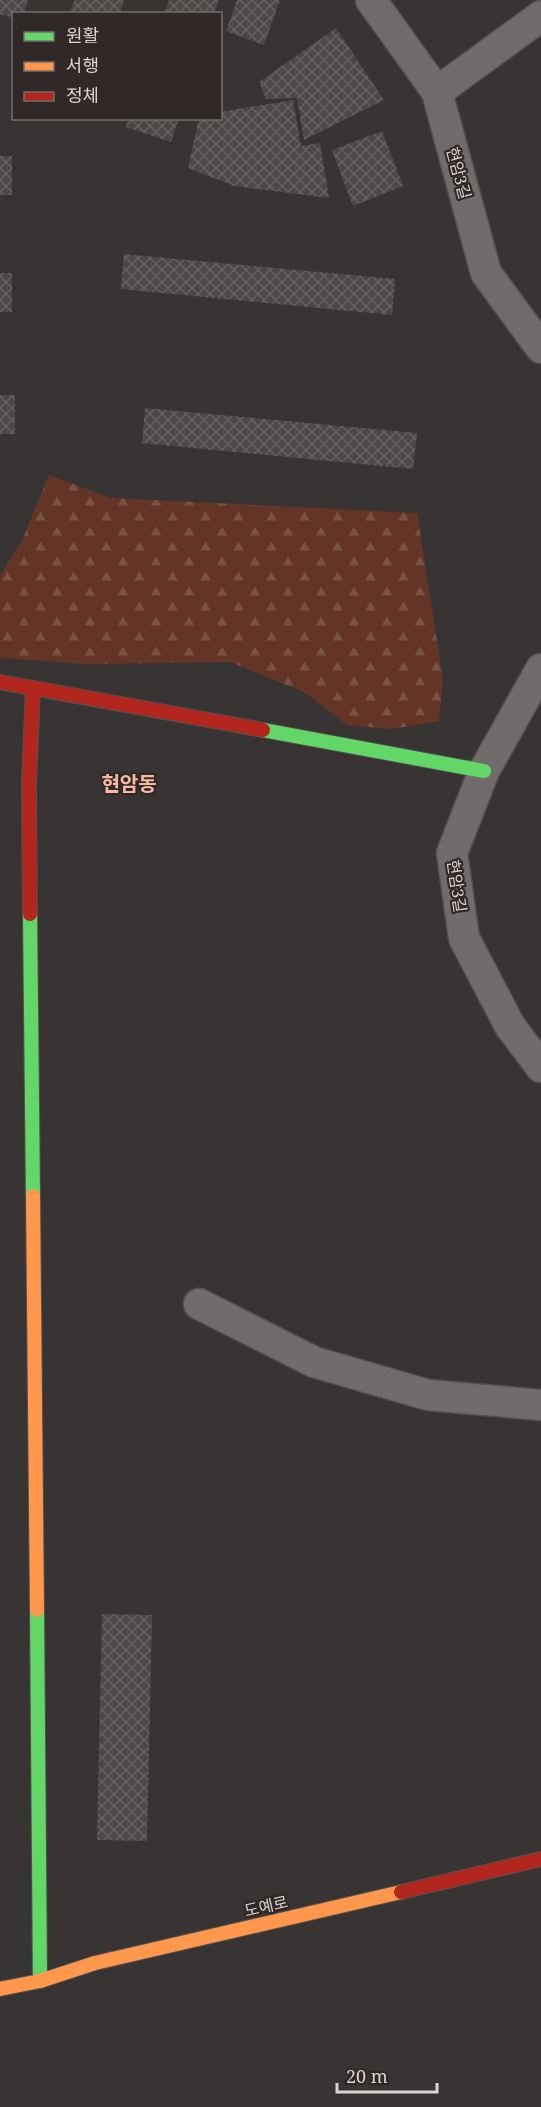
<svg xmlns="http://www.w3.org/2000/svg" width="541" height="2107" viewBox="0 0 541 2107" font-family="'Noto Serif','Noto Sans KR',serif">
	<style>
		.forest { fill: url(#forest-firs) }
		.building { fill: url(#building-cross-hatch) }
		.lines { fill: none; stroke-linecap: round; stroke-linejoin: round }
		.street-casing { stroke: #545150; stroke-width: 33 }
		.fast-casing { stroke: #545150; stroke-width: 16 }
		.slow-casing { stroke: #545150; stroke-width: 16 }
		.jam-casing { stroke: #545150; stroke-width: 16 }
		.street { stroke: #6f6c6b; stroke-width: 30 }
		.fast { stroke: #63d668; stroke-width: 14 }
		.slow { stroke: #ff974d; stroke-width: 14 }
		.jam { stroke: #b3261e; stroke-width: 14 }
		.labels { text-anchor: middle; stroke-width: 4.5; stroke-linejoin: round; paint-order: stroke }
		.street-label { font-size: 16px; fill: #dad5d4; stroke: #302927 }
		.quarter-label { font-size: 20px; font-weight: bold; fill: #f8b8a4; stroke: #302927 }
	</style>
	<defs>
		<pattern id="forest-firs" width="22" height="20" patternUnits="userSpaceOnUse" patternTransform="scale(1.5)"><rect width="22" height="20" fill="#643527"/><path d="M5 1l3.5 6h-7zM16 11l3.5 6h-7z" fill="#7a5145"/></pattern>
		<pattern id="building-cross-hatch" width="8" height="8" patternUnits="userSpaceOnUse" patternTransform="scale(1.5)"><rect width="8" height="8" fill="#4b4847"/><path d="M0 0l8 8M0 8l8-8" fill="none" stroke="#646261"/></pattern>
	</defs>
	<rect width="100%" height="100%" fill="#383433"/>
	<polygon class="forest" points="49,475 111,498 417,513 443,680 439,721 392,729 347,725 306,693 230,662 86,664 0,658 0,576 23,538"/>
	<g class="building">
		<polygon points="0,0 28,0 24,14 14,14 14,18 0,14"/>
		<polygon points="74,0 124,0 120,14 70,14"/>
		<polygon points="169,0 219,0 214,14 164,14"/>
		<polygon points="237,0 280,0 264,45 226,31"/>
		<polygon points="336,28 384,100 304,140 297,98 266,99 259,82"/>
		<polygon points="293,100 301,146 320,143 329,198 234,186 188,168 199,118 220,118 220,112"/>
		<polygon points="129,118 179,118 171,142 126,127"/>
		<polygon points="382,131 403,186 353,206 332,150"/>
		<rect x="0" y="156" width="12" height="39"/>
		<polygon points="124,254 395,279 392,315 121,289"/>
		<rect x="0" y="273" width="12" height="39"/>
		<rect x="0" y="395" width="15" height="39"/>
		<polygon points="145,408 417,433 413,469 142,443"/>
		<polygon points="102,1614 152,1615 147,1841 97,1840"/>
	</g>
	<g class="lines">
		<defs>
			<g id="street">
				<polyline points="371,0 437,92 486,273 541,348"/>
				<polyline points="437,92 541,16"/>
				<polyline points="541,669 484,771 452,853 464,938 510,1026 541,1067"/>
				<polyline points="199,1304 314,1362 428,1395 541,1405"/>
			</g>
			<g id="fast">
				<polyline points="263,730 484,771"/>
				<polyline points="30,914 33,1196"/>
				<polyline points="37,1610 40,1981"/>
			</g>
			<g id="slow">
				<polyline points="33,1196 37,1610"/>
				<polyline points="0,1989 40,1981 95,1963 401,1892"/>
			</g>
			<g id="jam">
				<polyline points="0,682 263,730"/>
				<polyline points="30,914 29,783 33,688"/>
				<polyline points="401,1892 541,1859"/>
			</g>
		</defs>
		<use href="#street" class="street-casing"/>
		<use href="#fast" class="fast-casing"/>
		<use href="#slow" class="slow-casing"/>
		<use href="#jam" class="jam-casing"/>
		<use href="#street" class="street"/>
		<use href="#fast" class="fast"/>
		<use href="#slow" class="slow"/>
		<use href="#jam" class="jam"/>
	</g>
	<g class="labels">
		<g class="street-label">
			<text transform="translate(459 173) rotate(75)" y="6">현암3길</text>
			<text transform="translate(457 886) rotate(82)" y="6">현암3길</text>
			<text transform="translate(266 1906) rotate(-13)" y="6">도예로</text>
		</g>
		<g class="quarter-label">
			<text x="129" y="791">현암동</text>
		</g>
	</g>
	<rect x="12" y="12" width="210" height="108" fill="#302927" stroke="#746e6c" stroke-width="1.5"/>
	<rect x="24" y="32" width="30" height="9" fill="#63d668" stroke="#746e6c" stroke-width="1.5"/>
	<text x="66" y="42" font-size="18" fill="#dad5d4">원활</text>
	<rect x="24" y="62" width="30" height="9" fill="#ff974d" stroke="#746e6c" stroke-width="1.5"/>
	<text x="66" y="72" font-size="18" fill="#dad5d4">서행</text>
	<rect x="24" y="92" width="30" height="9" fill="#b3261e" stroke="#746e6c" stroke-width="1.5"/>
	<text x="66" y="102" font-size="18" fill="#dad5d4">정체</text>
	<path d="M337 2083v9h100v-9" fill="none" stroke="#dad5d4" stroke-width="3"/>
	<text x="346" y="2083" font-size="18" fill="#dad5d4" stroke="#302927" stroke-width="4.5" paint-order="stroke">20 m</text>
</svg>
